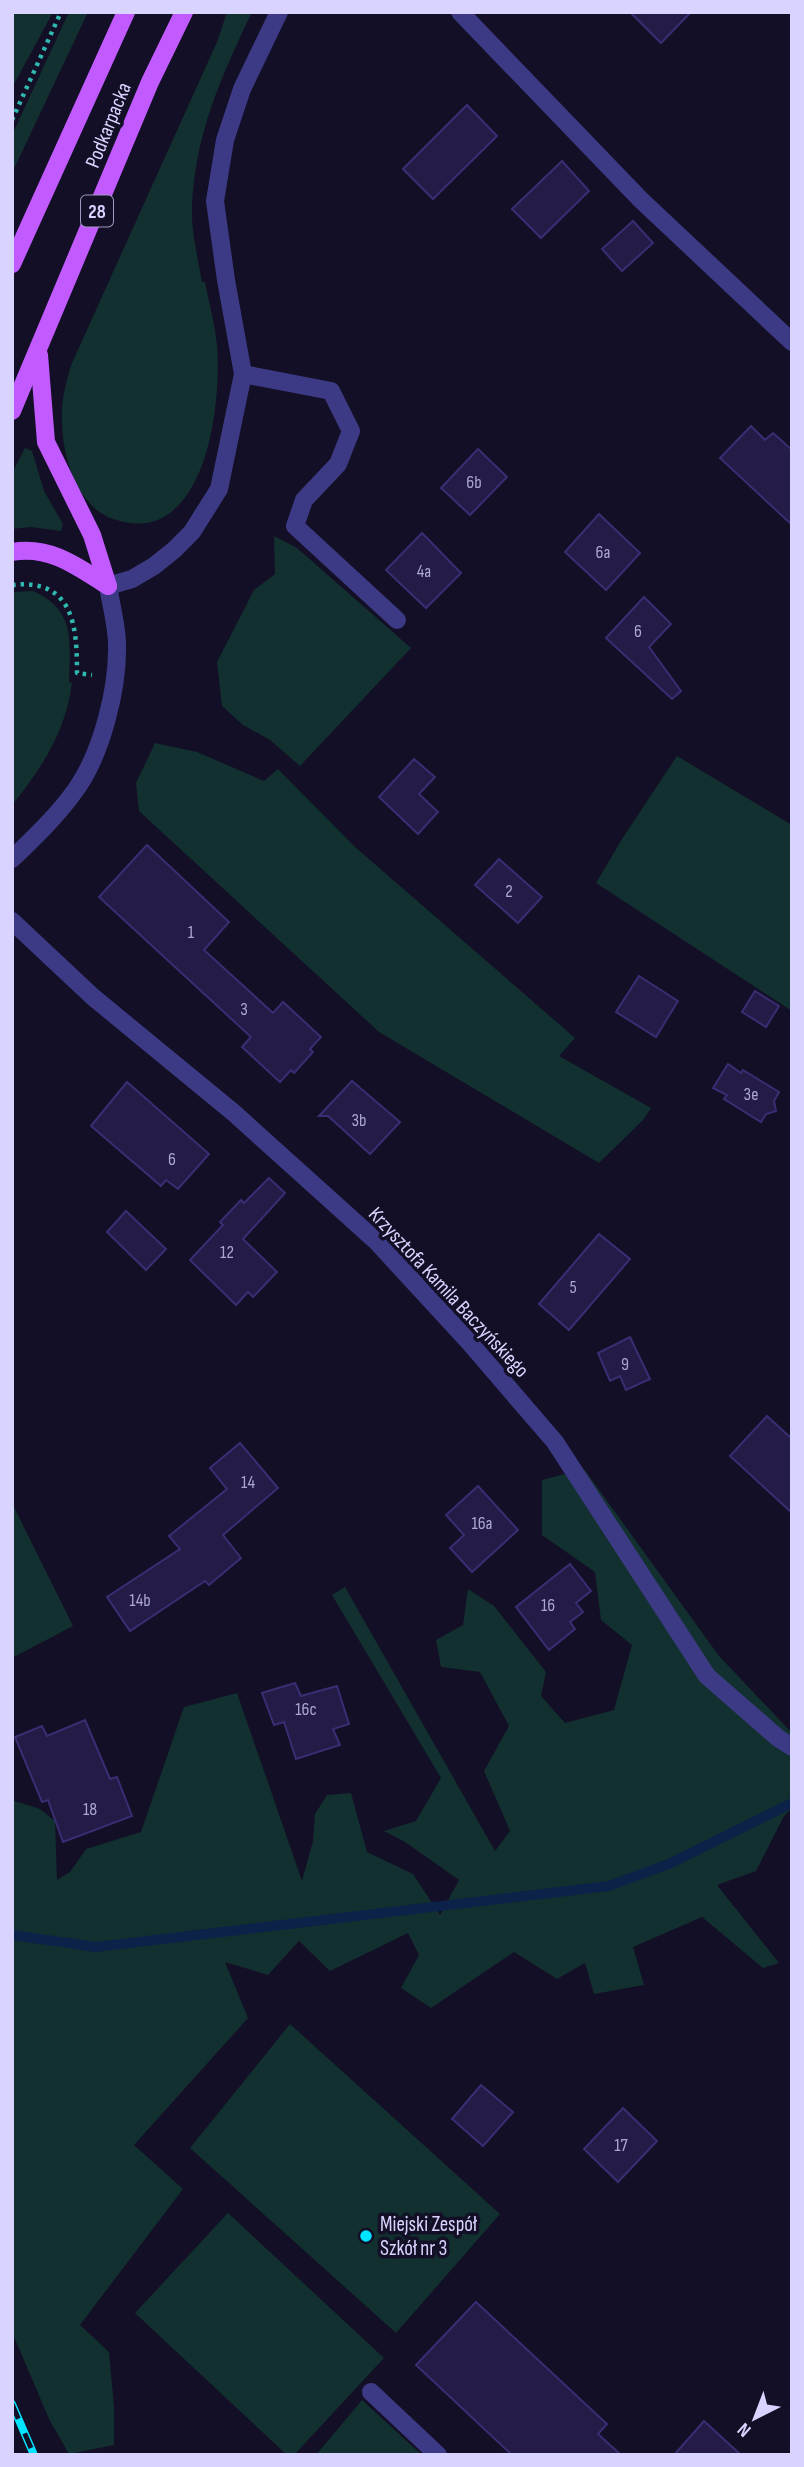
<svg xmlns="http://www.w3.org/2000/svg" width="804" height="2467" viewBox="0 0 804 2467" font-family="'Sofia Sans Condensed',sans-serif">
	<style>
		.green { fill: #12302f }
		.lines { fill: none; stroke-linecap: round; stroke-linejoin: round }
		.stream { stroke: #0c2248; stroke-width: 10 }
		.building { fill: #241b47; stroke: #3b2d73; stroke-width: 2 }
		.path { stroke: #2fb8b0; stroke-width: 4.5; stroke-dasharray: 3.5 5; stroke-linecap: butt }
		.service { stroke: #3d3a85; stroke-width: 18 }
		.minor { stroke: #3d3a85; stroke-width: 18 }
		.primary { stroke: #c25bff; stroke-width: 18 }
		.rail-casing { stroke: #00e5ff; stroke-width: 8 }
		.rail { stroke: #130f26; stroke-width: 5; stroke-dasharray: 16; stroke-linecap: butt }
		.poi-dot { fill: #00e5ff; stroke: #130f26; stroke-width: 2.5 }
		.labels { text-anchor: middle; stroke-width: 7; stroke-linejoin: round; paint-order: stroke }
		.number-label { font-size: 18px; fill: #aca6d1 }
		.shield { fill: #130f26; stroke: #9e99be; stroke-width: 2 }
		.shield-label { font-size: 19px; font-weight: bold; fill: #d9d4ff }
		.street-label { font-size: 21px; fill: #d9d4ff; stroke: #130f26 }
		.poi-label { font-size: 21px; fill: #d9d4ff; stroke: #130f26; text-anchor: start }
	</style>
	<rect width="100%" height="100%" fill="#130f26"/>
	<g class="green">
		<polygon points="12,12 53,12 12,88"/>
		<polygon points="69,12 88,12 12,173 12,135"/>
		<path d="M227,12H252C221,77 195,134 192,207C191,232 198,258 202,282H205C209,303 215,324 217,345C221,395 211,495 160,519C145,526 128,524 113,519C76,506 62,455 62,420C61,401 66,382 72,363L217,42Z"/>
		<polygon points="25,448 32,451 44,491 63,524 61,531 31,527 12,529 12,473"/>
		<polygon points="274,536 297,548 411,648 300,766 270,740 243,725 222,706 217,662 254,590 275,574"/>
		<path d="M33,591C76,610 70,642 69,682L72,683C66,731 42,768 12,805V592Z"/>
		<polygon points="155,743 197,752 264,781 278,769 354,846 575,1038 559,1056 651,1108 643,1120 599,1163 379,1032 139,811 136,783"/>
		<polygon points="677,756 792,825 792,1011 596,883 622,839"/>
		<polygon points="584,1469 719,1656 792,1733 792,1809 784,1816 756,1871 717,1885 779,1963 763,1968 702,1917 633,1947 644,1985 594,1994 585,1963 557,1979 514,1952 431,2008 401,1988 419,1955 408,1933 330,1971 299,1941 268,1975 225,1962 248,2018 134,2145 183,2189 80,2325 109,2352 114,2407 114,2445 69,2454 49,2419 12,2332 12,1800 40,1809 55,1821 57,1880 70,1872 86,1849 141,1832 184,1707 237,1693 302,1881 313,1841 315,1814 327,1795 351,1793 367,1852 413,1874 440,1915 459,1880 405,1842 384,1831 416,1821 441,1778 332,1595 345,1587 495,1851 510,1831 484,1771 509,1726 480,1672 441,1667 436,1640 463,1625 468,1589 494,1606 546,1672 541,1696 565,1723 614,1710 632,1645 601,1620 595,1572 542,1535 542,1480"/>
		<polygon points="12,1503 73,1626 12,1658"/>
		<polygon points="290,2024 500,2214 396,2333 190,2148"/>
		<polygon points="228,2213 384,2358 294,2455 287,2455 135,2313"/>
		<polygon points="362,2400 422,2455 316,2455"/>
	</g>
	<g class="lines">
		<polyline class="stream" points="12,1935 96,1947 609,1886 671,1863 792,1803"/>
	</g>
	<g class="building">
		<polygon points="630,12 691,12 661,43"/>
		<polygon points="467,105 497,136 433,199 403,169"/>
		<polygon points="562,161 589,191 541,238 512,209"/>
		<polygon points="633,221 653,243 622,271 602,249"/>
		<polygon points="751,426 765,440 773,433 792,450 792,525 720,458"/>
		<polygon points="478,449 507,477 470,515 441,488"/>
		<polygon points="599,514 640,553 606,590 565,552"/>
		<polygon points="422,533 461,573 426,608 386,570"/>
		<polygon points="644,597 671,624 649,647 681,691 672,699 606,638"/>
		<polygon points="414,759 435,777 419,794 438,812 418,834 379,797"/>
		<polygon points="147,845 229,922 204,950 273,1013 283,1002 321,1037 310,1049 313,1052 294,1073 291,1070 280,1082 242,1047 251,1037 99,897"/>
		<polygon points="499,859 542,897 518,923 475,885"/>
		<polygon points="639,976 678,1001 656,1037 616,1012"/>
		<polygon points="755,991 779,1006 766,1027 742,1012"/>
		<polygon points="728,1064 741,1073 743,1070 779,1092 774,1101 776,1111 766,1114 761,1122 724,1099 727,1095 713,1088"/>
		<polygon points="352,1081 400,1122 370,1154 328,1116 319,1116"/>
		<polygon points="127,1082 209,1154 178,1189 166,1180 161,1186 91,1126"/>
		<polygon points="269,1178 285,1193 243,1239 277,1272 253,1297 248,1292 236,1305 190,1260 223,1225 220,1222 241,1200 244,1203"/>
		<polygon points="126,1211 166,1249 146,1270 107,1232"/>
		<polygon points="599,1234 630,1259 569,1330 539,1304"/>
		<polygon points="630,1337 650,1379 626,1390 620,1376 610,1381 598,1353"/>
		<polygon points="767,1416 792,1439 792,1513 730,1456"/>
		<polygon points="240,1443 278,1488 223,1535 241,1558 209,1585 205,1581 130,1631 107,1597 180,1549 169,1536 227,1489 210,1468"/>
		<polygon points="478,1486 518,1530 472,1572 450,1548 464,1535 446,1515"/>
		<polygon points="570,1564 591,1591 576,1603 583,1612 570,1622 575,1629 549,1650 516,1607"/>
		<polygon points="295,1683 301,1696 337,1686 349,1724 333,1729 340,1745 296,1759 284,1722 274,1725 262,1693"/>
		<polygon points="85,1720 110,1779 117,1777 132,1816 63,1842 48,1800 42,1802 15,1737 42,1726 47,1736"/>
		<polygon points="481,2085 513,2112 483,2146 452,2119"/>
		<polygon points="623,2108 657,2141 618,2182 584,2149"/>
		<polygon points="476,2302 607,2424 598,2434 621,2455 512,2455 416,2365"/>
		<polygon points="704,2421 741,2455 674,2455"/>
	</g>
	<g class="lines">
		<g class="path">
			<polyline points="12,120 61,12"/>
			<path d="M12,585C74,578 77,627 77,673L92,675"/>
		</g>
		<g class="service">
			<polyline points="243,374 331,391 351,431 338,464 304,500 295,526 397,620"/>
			<polyline points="371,2392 438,2455"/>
		</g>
		<g class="minor">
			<polyline points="460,12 641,200 792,342"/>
			<path d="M12,859C35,837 59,814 77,788C102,752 118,688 117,645C117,626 111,605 108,586L132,579L154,566L174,550L192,532L219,489L243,374L226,280L215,201L225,140L242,89L279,12"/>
			<polyline points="12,921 93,997 234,1113 376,1241 469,1342 555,1442 707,1676 778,1738 792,1747"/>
		</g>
		<g class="primary">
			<polyline points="12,264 126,12"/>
			<polyline points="39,355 46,442 92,535 108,586"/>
			<polyline points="12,411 150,82 184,12"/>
			<path d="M12,552C50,545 78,567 108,586"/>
		</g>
		<defs>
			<polyline id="rail" points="12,2404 34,2455"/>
		</defs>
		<use href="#rail" class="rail-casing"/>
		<use href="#rail" class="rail"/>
	</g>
	<circle class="poi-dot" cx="366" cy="2236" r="7"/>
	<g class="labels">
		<g class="number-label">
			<text x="474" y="488">6b</text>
			<text x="603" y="558">6a</text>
			<text x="424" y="577">4a</text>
			<text x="638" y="637">6</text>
			<text x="509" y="897">2</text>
			<text x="191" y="938">1</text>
			<text x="244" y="1015">3</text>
			<text x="751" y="1100">3e</text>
			<text x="359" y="1126">3b</text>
			<text x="172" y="1165">6</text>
			<text x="227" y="1258">12</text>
			<text x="573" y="1293">5</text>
			<text x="625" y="1370">9</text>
			<text x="248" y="1488">14</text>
			<text x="482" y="1529">16a</text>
			<text x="140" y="1606">14b</text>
			<text x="548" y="1611">16</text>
			<text x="306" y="1715">16c</text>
			<text x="90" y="1815">18</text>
			<text x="621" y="2151">17</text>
		</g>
		<rect class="shield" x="81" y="195.5" width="32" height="31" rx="5"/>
		<g class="shield-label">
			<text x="97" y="218">28</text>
		</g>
		<g class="street-label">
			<text transform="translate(108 125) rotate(-68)" y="7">Podkarpacka</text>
			<text transform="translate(449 1292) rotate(47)" y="7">Krzysztofa Kamila Baczyńskiego</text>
		</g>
		<g class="poi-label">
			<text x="380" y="2231">Miejski Zespół<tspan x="380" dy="24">Szkół nr 3</tspan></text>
		</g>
	</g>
	<rect width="804" height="2467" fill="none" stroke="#d9d4ff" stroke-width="28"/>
	<g transform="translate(755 2418) rotate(222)" stroke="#130f26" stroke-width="5" paint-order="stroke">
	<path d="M0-5L12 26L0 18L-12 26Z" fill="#d9d4ff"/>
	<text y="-10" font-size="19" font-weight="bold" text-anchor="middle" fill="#d9d4ff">N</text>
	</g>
</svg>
